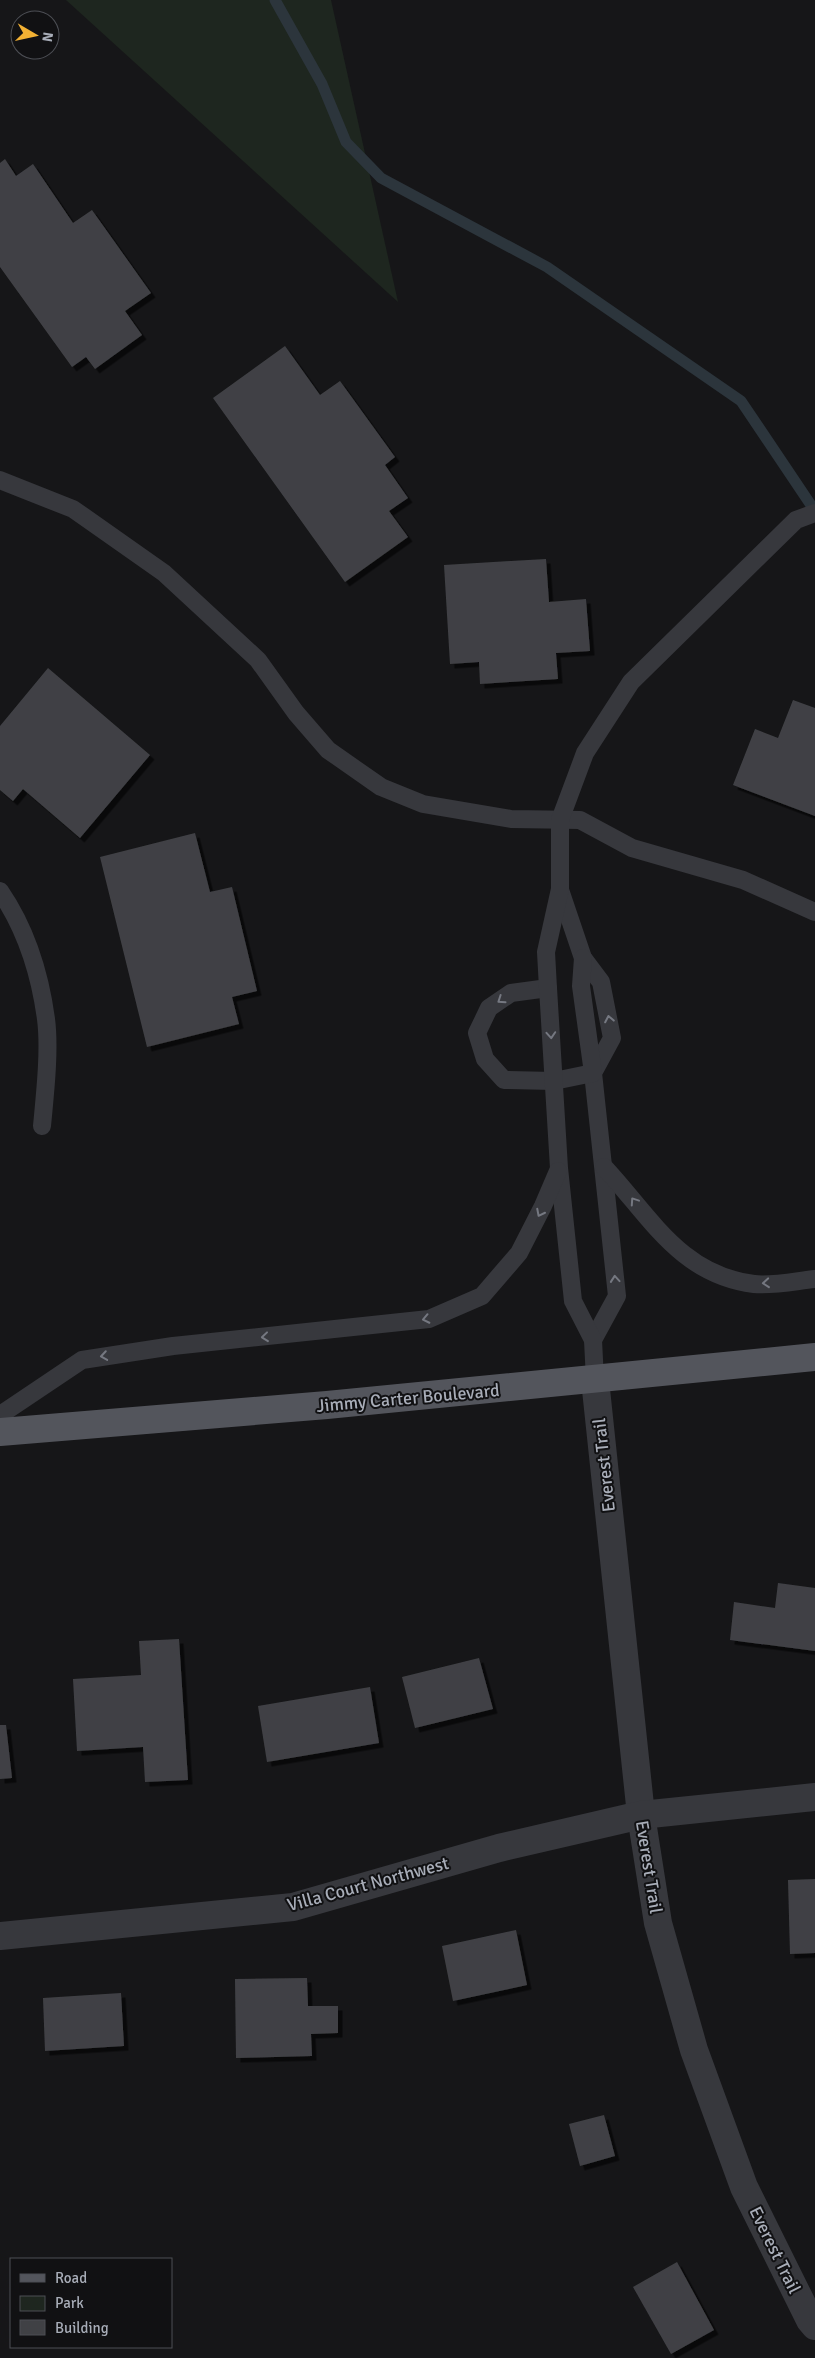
<svg xmlns="http://www.w3.org/2000/svg" width="815" height="2358" viewBox="0 0 815 2358" font-family="Signika,sans-serif">
	<style>
		.green { fill: #1e261f }
		.lines { fill: none; stroke-linecap: round; stroke-linejoin: round }
		.stream { stroke: #2c353c; stroke-width: 11 }
		.building { fill: #404145; filter: url(#shadow) }
		.lane { stroke: #37383d; stroke-width: 18 }
		.street { stroke: #37383d; stroke-width: 28 }
		.primary { stroke: #53555c; stroke-width: 28 }
		.oneway { stroke: #757881 }
		.labels { text-anchor: middle; stroke-width: 4; stroke-linejoin: round; paint-order: stroke }
		.street-label { font-size: 18px; fill: #a8adb8; stroke: #111113 }
	</style>
	<defs>
		<filter id="shadow"><feDropShadow dx="4.5" dy="4.5" stdDeviation="0" flood-color="#0009"/></filter>
	</defs>
	<rect width="100%" height="100%" fill="#161618"/>
	<polygon class="green" points="66,0 331,0 398,302"/>
	<g class="lines">
		<polyline class="stream" points="275,0 322,84 346,142 381,178 547,267 741,401 815,511"/>
	</g>
	<g class="building">
		<polygon points="5,159 16,176 33,164 73,223 92,210 151,293 125,311 142,335 95,369 86,357 72,367 0,267 0,163"/>
		<polygon points="285,346 320,395 340,381 395,457 385,465 408,498 389,511 408,537 345,582 213,398"/>
		<polygon points="546,559 549,602 586,599 590,651 556,653 558,679 480,684 479,662 450,664 444,565"/>
		<polygon points="48,668 150,755 80,838 23,789 13,801 0,790 0,726"/>
		<polygon points="793,700 815,708 815,816 733,785 755,729 778,738"/>
		<polygon points="195,833 210,892 232,887 257,991 232,997 239,1024 147,1047 100,857"/>
		<polygon points="778,1583 815,1588 815,1651 730,1640 734,1602 775,1608"/>
		<polygon points="179,1639 188,1780 145,1782 143,1747 77,1751 73,1679 141,1675 139,1641"/>
		<polygon points="479,1658 493,1709 415,1728 402,1677"/>
		<polygon points="370,1687 379,1743 267,1762 258,1706"/>
		<polygon points="0,1725 6,1725 12,1778 0,1779"/>
		<polygon points="815,1879 815,1953 790,1954 788,1880"/>
		<polygon points="516,1930 527,1985 453,2001 442,1946"/>
		<polygon points="307,1978 308,2006 338,2006 338,2033 311,2034 312,2056 236,2058 235,1979"/>
		<polygon points="121,1993 124,2046 45,2051 43,1998"/>
		<polygon points="604,2115 615,2156 580,2166 569,2124"/>
		<polygon points="677,2262 714,2330 671,2354 633,2287"/>
	</g>
	<g class="lines">
		<g class="lane">
			<polyline points="0,480 73,509 164,573 258,660 296,713 328,750 381,787 423,804 511,819 580,820 632,848 743,880 815,912"/>
			<polyline points="560,890 583,958 601,982 612,1038 593,1073 617,1296 593,1340"/>
			<path d="M0,891C26,929 40,974 46,1019C50,1050 45,1094 42,1126"/>
			<polyline points="548,988 511,993 489,1008 477,1033 485,1059 504,1080 554,1081 593,1073 581,986 583,958"/>
			<path d="M604,1167C650,1216 680,1275 754,1284C773,1286 796,1281 815,1279"/>
			<polyline points="595,1380 593,1340 573,1301 559,1168 548,988 546,952 560,889 560,820 585,753 631,682 796,520 815,513"/>
			<polyline points="0,1415 82,1360 173,1346 429,1319 482,1296 519,1253 543,1206 558,1171"/>
		</g>
		<g class="street">
			<polyline points="595,1380 641,1815 658,1923 694,2050 744,2187 810,2320 815,2326"/>
			<polyline points="0,1936 293,1907 499,1848 641,1815 815,1797"/>
		</g>
		<polyline class="primary" points="0,1432 327,1405 815,1357"/>
	</g>
	<defs><path id="oneway-chevron" d="M-2-3.5L2.5 0L-2 3.5" fill="none" stroke-width="1.6" stroke-linecap="round" stroke-linejoin="round" transform="scale(1.25)"/></defs>
	<g class="oneway">
		<use href="#oneway-chevron" transform="translate(501 1000) rotate(146)"/>
		<use href="#oneway-chevron" transform="translate(609 1019) rotate(-101)"/>
		<use href="#oneway-chevron" transform="translate(551 1035) rotate(86)"/>
		<use href="#oneway-chevron" transform="translate(634 1201) rotate(-124)"/>
		<use href="#oneway-chevron" transform="translate(540 1213) rotate(117)"/>
		<use href="#oneway-chevron" transform="translate(615 1279) rotate(-95)"/>
		<use href="#oneway-chevron" transform="translate(766 1283) rotate(175)"/>
		<use href="#oneway-chevron" transform="translate(426 1319) rotate(168)"/>
		<use href="#oneway-chevron" transform="translate(265 1337) rotate(174)"/>
		<use href="#oneway-chevron" transform="translate(104 1356) rotate(171)"/>
	</g>
	<g class="labels">
		<g class="street-label">
			<text transform="translate(408 1398) rotate(-5)" y="6">Jimmy Carter Boulevard</text>
			<text transform="translate(604 1465) rotate(-96)" y="6">Everest Trail</text>
			<text transform="translate(649 1867) rotate(81)" y="6">Everest Trail</text>
			<text transform="translate(368 1884) rotate(-15)" y="6">Villa Court Northwest</text>
			<text transform="translate(775 2250) rotate(64)" y="6">Everest Trail</text>
		</g>
	</g>
	<rect x="10" y="2258" width="162" height="90" fill="#111113" stroke="#4d4f55"/>
	<rect x="20" y="2274" width="25" height="8" fill="#53555c" stroke="#4d4f55"/>
	<text x="55" y="2283" font-size="15" fill="#a8adb8">Road</text>
	<rect x="20" y="2296" width="25" height="15" fill="#1e261f" stroke="#4d4f55"/>
	<text x="55" y="2308" font-size="15" fill="#a8adb8">Park</text>
	<rect x="20" y="2320" width="25" height="15" fill="#404145" stroke="#4d4f55"/>
	<text x="55" y="2333" font-size="15" fill="#a8adb8">Building</text>
	<g transform="translate(35 35) rotate(99)"><circle r="24" fill="#111113" stroke="#4d4f55"/>
	<path d="M0-4L9 19L0 12L-9 19Z" fill="#f2b134"/>
	<text y="-8" font-size="14" font-weight="bold" text-anchor="middle" fill="#a8adb8">N</text>
	</g>
</svg>
